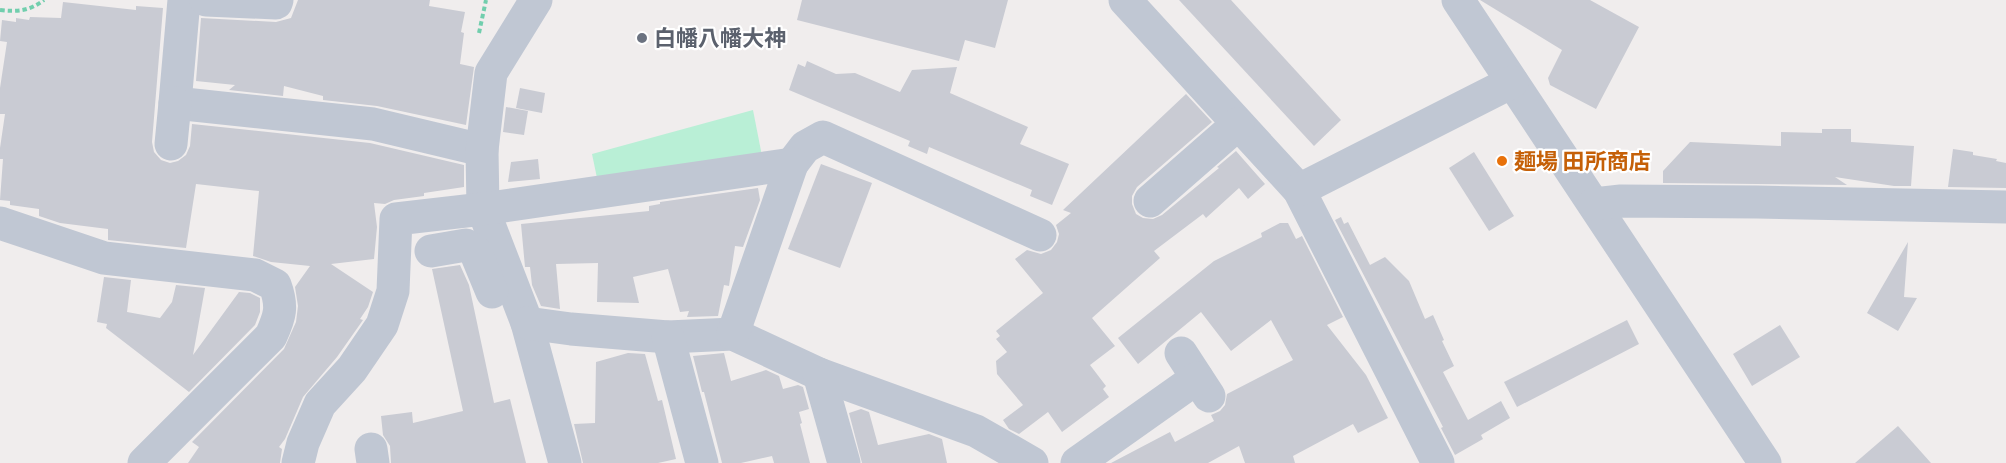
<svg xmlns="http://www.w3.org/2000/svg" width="2006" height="463" viewBox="0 0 2006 463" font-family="Signika,'Noto Sans JP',sans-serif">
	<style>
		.green { fill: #b9efd6 }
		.building { fill: #c9cbd3 }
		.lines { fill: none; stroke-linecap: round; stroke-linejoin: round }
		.path { stroke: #71cead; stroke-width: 4; stroke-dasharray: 4.5 3; stroke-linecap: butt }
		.minor { stroke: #c0c7d3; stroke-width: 33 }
		.worship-dot { fill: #6b7280; stroke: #fff; stroke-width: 2 }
		.food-dot { fill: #e8710a; stroke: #fff; stroke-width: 2 }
		.labels { text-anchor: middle; stroke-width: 4.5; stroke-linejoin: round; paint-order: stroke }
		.worship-label { font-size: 22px; font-weight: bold; fill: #5b616d; stroke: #fff; text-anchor: start }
		.food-label { font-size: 22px; font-weight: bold; fill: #c56008; stroke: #fff; text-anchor: start }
	</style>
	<rect width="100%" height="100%" fill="#f0eded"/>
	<polygon class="green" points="753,110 762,156 597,178 592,154"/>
	<g class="building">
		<polygon points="298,0 430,0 429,6 465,12 461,32 464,33 460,64 474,67 466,125 377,106 323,100 323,96 284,86 283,96 229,90 235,85 196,81 201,18 276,22 291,18"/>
		<polygon points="802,0 1008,0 995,48 965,40 959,61 797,20"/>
		<polygon points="1179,0 1231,0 1341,120 1314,146"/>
		<polygon points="1480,0 1590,0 1639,27 1596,109 1550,85 1548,78 1562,50"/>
		<polygon points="63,2 136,10 136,6 163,8 152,142 154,152 161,160 170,163 178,161 186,155 190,146 192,124 370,143 464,165 464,187 424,193 424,196 394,200 385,204 374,203 377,227 374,259 331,264 373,292 368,307 360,319 363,320 337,357 303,397 285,439 279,447 282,449 280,463 188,463 199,447 192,442 284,349 296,322 298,306 295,287 310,266 271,262 253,256 259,191 196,184 186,248 108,240 108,229 60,223 39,216 39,209 10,205 10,201 0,200 3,159 0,159 0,148 5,114 0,114 0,88 7,42 0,41 2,20 16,22 16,18 29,20 30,17 61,18"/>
		<polygon points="807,61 836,74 855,73 900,92 912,70 957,67 950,93 1028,127 1020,144 1069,164 1052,205 1030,196 1032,190 929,147 927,154 908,146 910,141 789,90 798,64 805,67"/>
		<polygon points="520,88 545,93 542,113 516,108"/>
		<polygon points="1186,94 1212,122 1137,187 1132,196 1132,204 1136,214 1143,218 1153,219 1162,215 1219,168 1217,167 1236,151 1265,184 1248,199 1239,188 1206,218 1203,214 1154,251 1160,258 1092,318 1115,346 1090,365 1106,386 1103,389 1109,397 1062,432 1048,412 1019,434 1009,429 1003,420 1023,405 997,374 996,361 1007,352 996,339 1000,336 996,331 1043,293 1015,259 1027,250 1041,254 1051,250 1057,242 1059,234 1056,225 1071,213 1063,210"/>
		<polygon points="506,107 528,111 524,135 503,132"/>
		<polygon points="1822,129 1851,129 1851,142 1914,146 1911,186 1894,186 1835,177 1847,185 1663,183 1663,171 1690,142 1781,146 1781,132 1822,133"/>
		<polygon points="1953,149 1973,152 1973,155 1997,159 1996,161 2006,163 2006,188 1948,187"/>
		<polygon points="1474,152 1514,216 1489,231 1449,168"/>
		<polygon points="538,159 540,179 508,182 511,162"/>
		<polygon points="821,164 872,183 840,268 788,249"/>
		<polygon points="758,188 760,200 743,247 735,246 729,286 724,285 718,316 687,317 689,311 680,312 668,269 633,277 639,303 597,302 598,263 556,264 560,309 541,306 532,285 530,267 525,267 521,224 649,211 649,206 660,204 660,202"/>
		<polygon points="1341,217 1344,224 1348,222 1370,265 1385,257 1409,281 1425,319 1433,315 1444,340 1442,341 1454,366 1443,372 1468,420 1501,401 1510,418 1481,435 1483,439 1455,455 1441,428 1443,427 1335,220"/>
		<polygon points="1280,223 1288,223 1296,239 1302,236 1343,317 1327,325 1366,375 1388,418 1358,433 1353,424 1293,456 1295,463 1245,463 1239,446 1208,463 1111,463 1170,432 1175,442 1214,421 1211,415 1220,411 1225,405 1227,394 1293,360 1271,320 1231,351 1201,312 1138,364 1118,338 1214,261 1262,237 1261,233"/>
		<polygon points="1908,242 1904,297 1917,298 1898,331 1867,313"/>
		<polygon points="460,265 469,285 494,403 510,399 526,463 391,463 390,446 383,435 381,416 412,412 413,423 463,411 432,269"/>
		<polygon points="104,277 131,280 127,312 160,318 172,302 176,285 205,288 193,355 239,292 250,293 260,298 260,312 255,325 189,392 106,328 107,324 97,322"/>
		<polygon points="1627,320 1639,344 1517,407 1504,382"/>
		<polygon points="1780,325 1800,357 1752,386 1733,354"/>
		<polygon points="628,353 645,354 658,401 662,400 676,459 658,463 583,463 574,424 595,423 596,362"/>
		<polygon points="724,353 731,381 766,370 779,376 783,389 798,385 803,387 809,409 799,412 802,423 800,424 810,463 774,463 772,456 741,463 722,463 704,392 702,392 693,356"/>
		<polygon points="861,409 869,412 878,445 929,434 942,439 947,463 862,463 849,413"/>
		<polygon points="1898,426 1931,463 1855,463"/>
	</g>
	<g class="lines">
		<g class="path">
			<path d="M0,10C18,12 29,11 44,0"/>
			<polyline points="479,33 486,0"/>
		</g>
		<g class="minor">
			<polyline points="184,0 175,103 373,124 482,150"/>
			<polyline points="206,0 276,3 277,0"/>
			<polyline points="536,0 491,73 482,150 483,209 527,323 565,463"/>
			<polyline points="1125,0 1299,190 1438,463"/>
			<polyline points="1458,0 1765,463"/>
			<polyline points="171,144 175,103"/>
			<polyline points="792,164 805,147 823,137 1040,235"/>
			<polyline points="1299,190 1512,82"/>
			<polyline points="1150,201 1238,124"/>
			<polyline points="1594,204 1621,201 1757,202 2006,207"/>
			<path d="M0,223L104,258L255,275L275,285C283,307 280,316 271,336L144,463"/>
			<polyline points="431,251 466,245 475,251 492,292"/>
			<polyline points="527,323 571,329 668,337 733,334 819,374 976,431 1032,463"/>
			<polyline points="668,337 702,463"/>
			<polyline points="1181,353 1209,396"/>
			<polyline points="819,374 844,463"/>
			<polyline points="371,449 373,463"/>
			<polyline points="298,463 303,443 320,404 352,369 382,325 393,291 396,219 483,209 792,164 733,334"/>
			<polyline points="1077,463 1197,378"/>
		</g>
	</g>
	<circle class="worship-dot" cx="642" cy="38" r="6"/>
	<circle class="food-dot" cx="1502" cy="161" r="6"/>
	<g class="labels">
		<g class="worship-label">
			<text x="654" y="46">白幡八幡大神</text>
		</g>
		<g class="food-label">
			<text x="1514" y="169">麺場 田所商店</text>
		</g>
	</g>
</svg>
